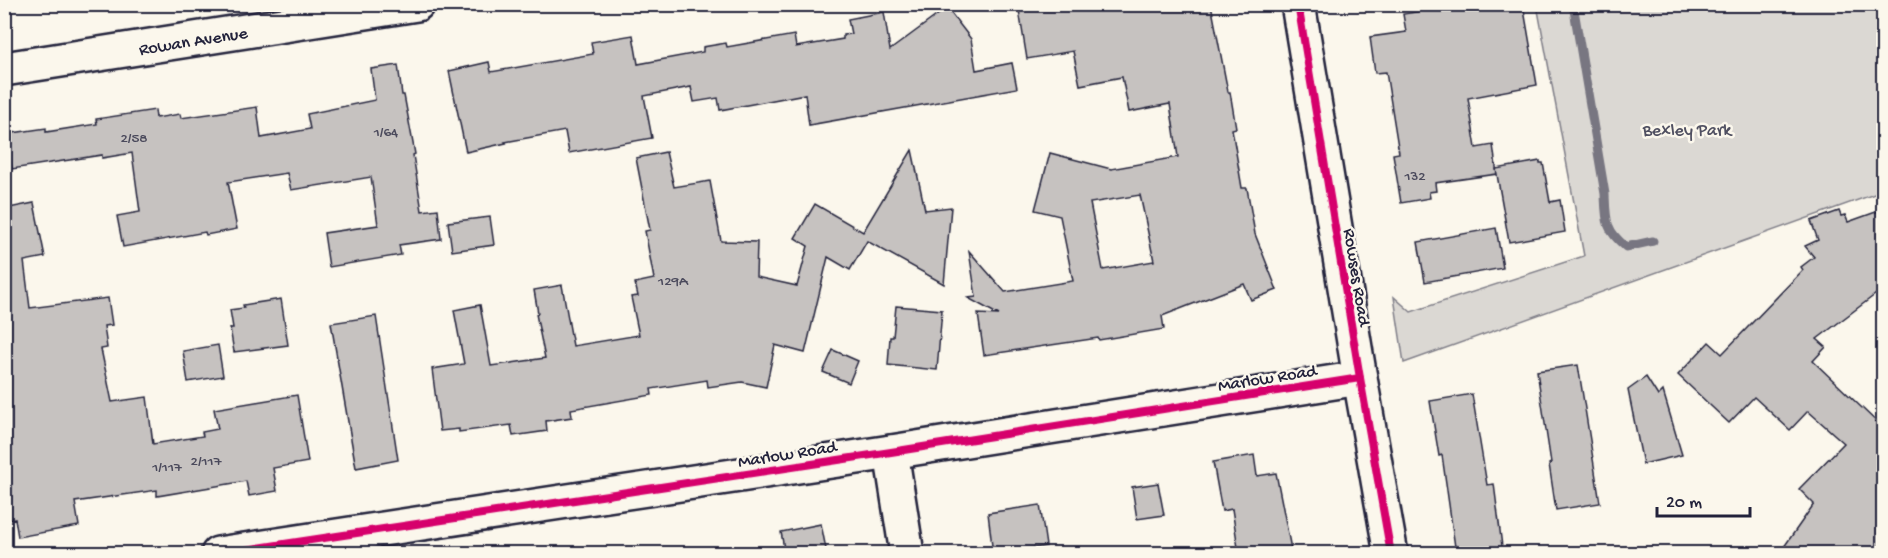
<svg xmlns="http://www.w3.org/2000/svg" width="1888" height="558" viewBox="0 0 1888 558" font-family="'Gochi Hand',sans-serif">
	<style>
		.green { fill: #dbd8d3; stroke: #7e7d87; stroke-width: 1.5 }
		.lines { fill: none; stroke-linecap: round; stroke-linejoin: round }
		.stream { stroke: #787681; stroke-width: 9 }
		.building { fill: #c6c2c0; stroke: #22223b; stroke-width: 1.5; fill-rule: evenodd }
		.street-casing { stroke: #22223b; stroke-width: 38 }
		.street { stroke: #fbf7ec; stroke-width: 33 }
		.cycleway-casing { stroke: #fbf7ec; stroke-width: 11 }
		.cycleway { stroke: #d6006c; stroke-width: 8 }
		.labels { text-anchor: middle; stroke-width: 5; stroke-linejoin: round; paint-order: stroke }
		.number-label { font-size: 15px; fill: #4b4a5c }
		.street-label { font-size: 18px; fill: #22223b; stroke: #fbf7ec }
		.park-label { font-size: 18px; fill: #505061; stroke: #fbf7ec }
	</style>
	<rect width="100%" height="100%" fill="#fbf7ec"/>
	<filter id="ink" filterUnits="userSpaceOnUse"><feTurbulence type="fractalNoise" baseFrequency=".0167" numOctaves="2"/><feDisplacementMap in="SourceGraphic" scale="12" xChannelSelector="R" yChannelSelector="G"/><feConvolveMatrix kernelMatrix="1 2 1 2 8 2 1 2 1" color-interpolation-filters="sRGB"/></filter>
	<g filter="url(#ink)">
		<polygon class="green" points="1537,5 1883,5 1883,191 1404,363 1394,297 1411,312 1584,256"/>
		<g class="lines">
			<path class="stream" d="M1573,4L1605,194C1606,220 1605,230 1626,247L1653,241"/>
		</g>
		<g class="building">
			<path d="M1018,4H1211L1228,92H1230L1236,128L1232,129L1242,188H1247L1255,234L1277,290L1251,300L1244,284L1162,316L1164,329L1099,340L1098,338L984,355L978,314L999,315L968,298L976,297L969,251L1005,292L1073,281L1060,216L1035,210L1050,153L1111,169L1178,157L1170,104L1129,112L1122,77L1080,85L1073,51L1027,59ZM1140,195L1154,261L1103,270L1090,203Z"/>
			<polygon points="1465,4 1523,4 1537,85 1468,98 1476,148 1493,145 1497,174 1435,183 1436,191 1429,192 1430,198 1401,203 1393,154 1399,153 1386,72 1375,73 1370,37 1406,32 1403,14"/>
			<polygon points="947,8 971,39 976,70 1012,63 1017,88 809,125 805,94 720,110 718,98 694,102 691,87 644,96 652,138 569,153 565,131 505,142 506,143 466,152 449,71 489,62 491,72 593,54 591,42 633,35 638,64 703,52 703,47 726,43 727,47 794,35 796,47 843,39 843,35 851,34 848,19 884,12 890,50"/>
			<polygon points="398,65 402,95 404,95 415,154 413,155 422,211 438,209 441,239 399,245 401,255 329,267 324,233 378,225 371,177 291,190 287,173 228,182 237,229 206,235 205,232 123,247 117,216 140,212 132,153 102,158 102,155 12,169 6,134 46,128 46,132 97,124 96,119 155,110 156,118 180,114 181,118 257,107 261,138 310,129 307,114 375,100 371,69"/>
			<polygon points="912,150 925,210 951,207 944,284 867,241 850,270 828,257 805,353 775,345 766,387 742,382 708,387 707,380 651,389 652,395 571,409 572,417 546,421 547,431 513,436 511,425 459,432 459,429 440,431 432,369 464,364 454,310 480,305 491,366 545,358 536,314 538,313 534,290 562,285 573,346 639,335 631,297 638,296 635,283 654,279 645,231 650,230 636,158 666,152 674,187 710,181 721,241 757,242 756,277 797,286 808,246 795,238 815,204 863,232"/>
			<polygon points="1540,161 1540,163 1543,163 1550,202 1560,200 1565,232 1509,242 1496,169"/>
			<polygon points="34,203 45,257 24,261 30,308 108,298 112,325 104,326 107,348 101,349 112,402 147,397 153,444 203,436 202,432 218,429 214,409 297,395 308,462 273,468 277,491 249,496 246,481 157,496 157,490 75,502 79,526 18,537 15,519 10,520 4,482 4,209"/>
			<polygon points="1884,209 1884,288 1817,339 1826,347 1813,361 1884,429 1884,554 1779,554 1814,504 1799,489 1844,443 1808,411 1790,430 1754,397 1729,423 1678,375 1709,342 1722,354 1803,270 1801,267 1814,257 1805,246 1818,240 1811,221 1839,211 1841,216 1845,215 1848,222"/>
			<polygon points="490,217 494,245 452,251 448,222"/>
			<polygon points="1496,228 1503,268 1425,282 1418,242"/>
			<polygon points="281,299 288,345 234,352 230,328 233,328 230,310 244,308 243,305"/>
			<polygon points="896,306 942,310 937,370 888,365 890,337 893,337"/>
			<polygon points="376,316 398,460 356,468 331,323"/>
			<polygon points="218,345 223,376 188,382 183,351"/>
			<polygon points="833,350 858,361 849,383 823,372"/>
			<polygon points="1578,365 1600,503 1556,510 1549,464 1551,463 1537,371"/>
			<polygon points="1646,377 1658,396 1663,391 1682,455 1643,464 1628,390"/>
			<polygon points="1472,394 1487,485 1494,484 1503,554 1456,554 1442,455 1439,456 1430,401"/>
			<polygon points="1254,455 1257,476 1276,473 1292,554 1239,554 1232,509 1222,511 1213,462"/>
			<polygon points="1158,483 1164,515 1137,519 1132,487"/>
			<polygon points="1040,505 1046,546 993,554 988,513"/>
			<polygon points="821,524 827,554 785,554 781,532"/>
		</g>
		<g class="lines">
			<defs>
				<g id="street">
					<polyline points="1298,4 1360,378 1391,554"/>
					<polyline points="4,69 417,4"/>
					<polyline points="891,452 907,554"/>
					<polyline points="218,554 891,452 1360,378"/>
				</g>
			</defs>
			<use href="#street" class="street-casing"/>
			<use href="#street" class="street"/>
			<defs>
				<g id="cycleway">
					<polyline points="1298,4 1360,378 1391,554"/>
					<polyline points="218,554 891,452 1360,378"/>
				</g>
			</defs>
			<use href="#cycleway" class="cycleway-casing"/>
			<use href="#cycleway" class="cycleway"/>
		</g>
	</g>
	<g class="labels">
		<g class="number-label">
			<text x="386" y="136">1/64</text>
			<text x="134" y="142">2/58</text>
			<text x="1415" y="180">132</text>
			<text x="673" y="285">129A</text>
			<text x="206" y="465">2/117</text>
			<text x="167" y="471">1/117</text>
		</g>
		<g class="street-label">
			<text transform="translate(193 40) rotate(-9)" y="6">Rowan Avenue</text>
			<text transform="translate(1358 277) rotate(81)" y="6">Rowses Road</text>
			<text transform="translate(1267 377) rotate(-9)" y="6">Marlow Road</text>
			<text transform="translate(787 453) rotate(-9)" y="6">Marlow Road</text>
		</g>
		<g class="park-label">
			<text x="1687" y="135">Bexley Park</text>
		</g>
	</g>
	<rect width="1888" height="558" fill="none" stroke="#fbf7ec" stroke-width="24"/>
	<rect x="12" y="12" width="1864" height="534" fill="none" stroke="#22223b" stroke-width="2" filter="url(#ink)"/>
	<path d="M1657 507v9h93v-9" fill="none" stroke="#22223b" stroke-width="3"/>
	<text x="1666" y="507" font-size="18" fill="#22223b" stroke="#fbf7ec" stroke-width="4.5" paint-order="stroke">20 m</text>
</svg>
